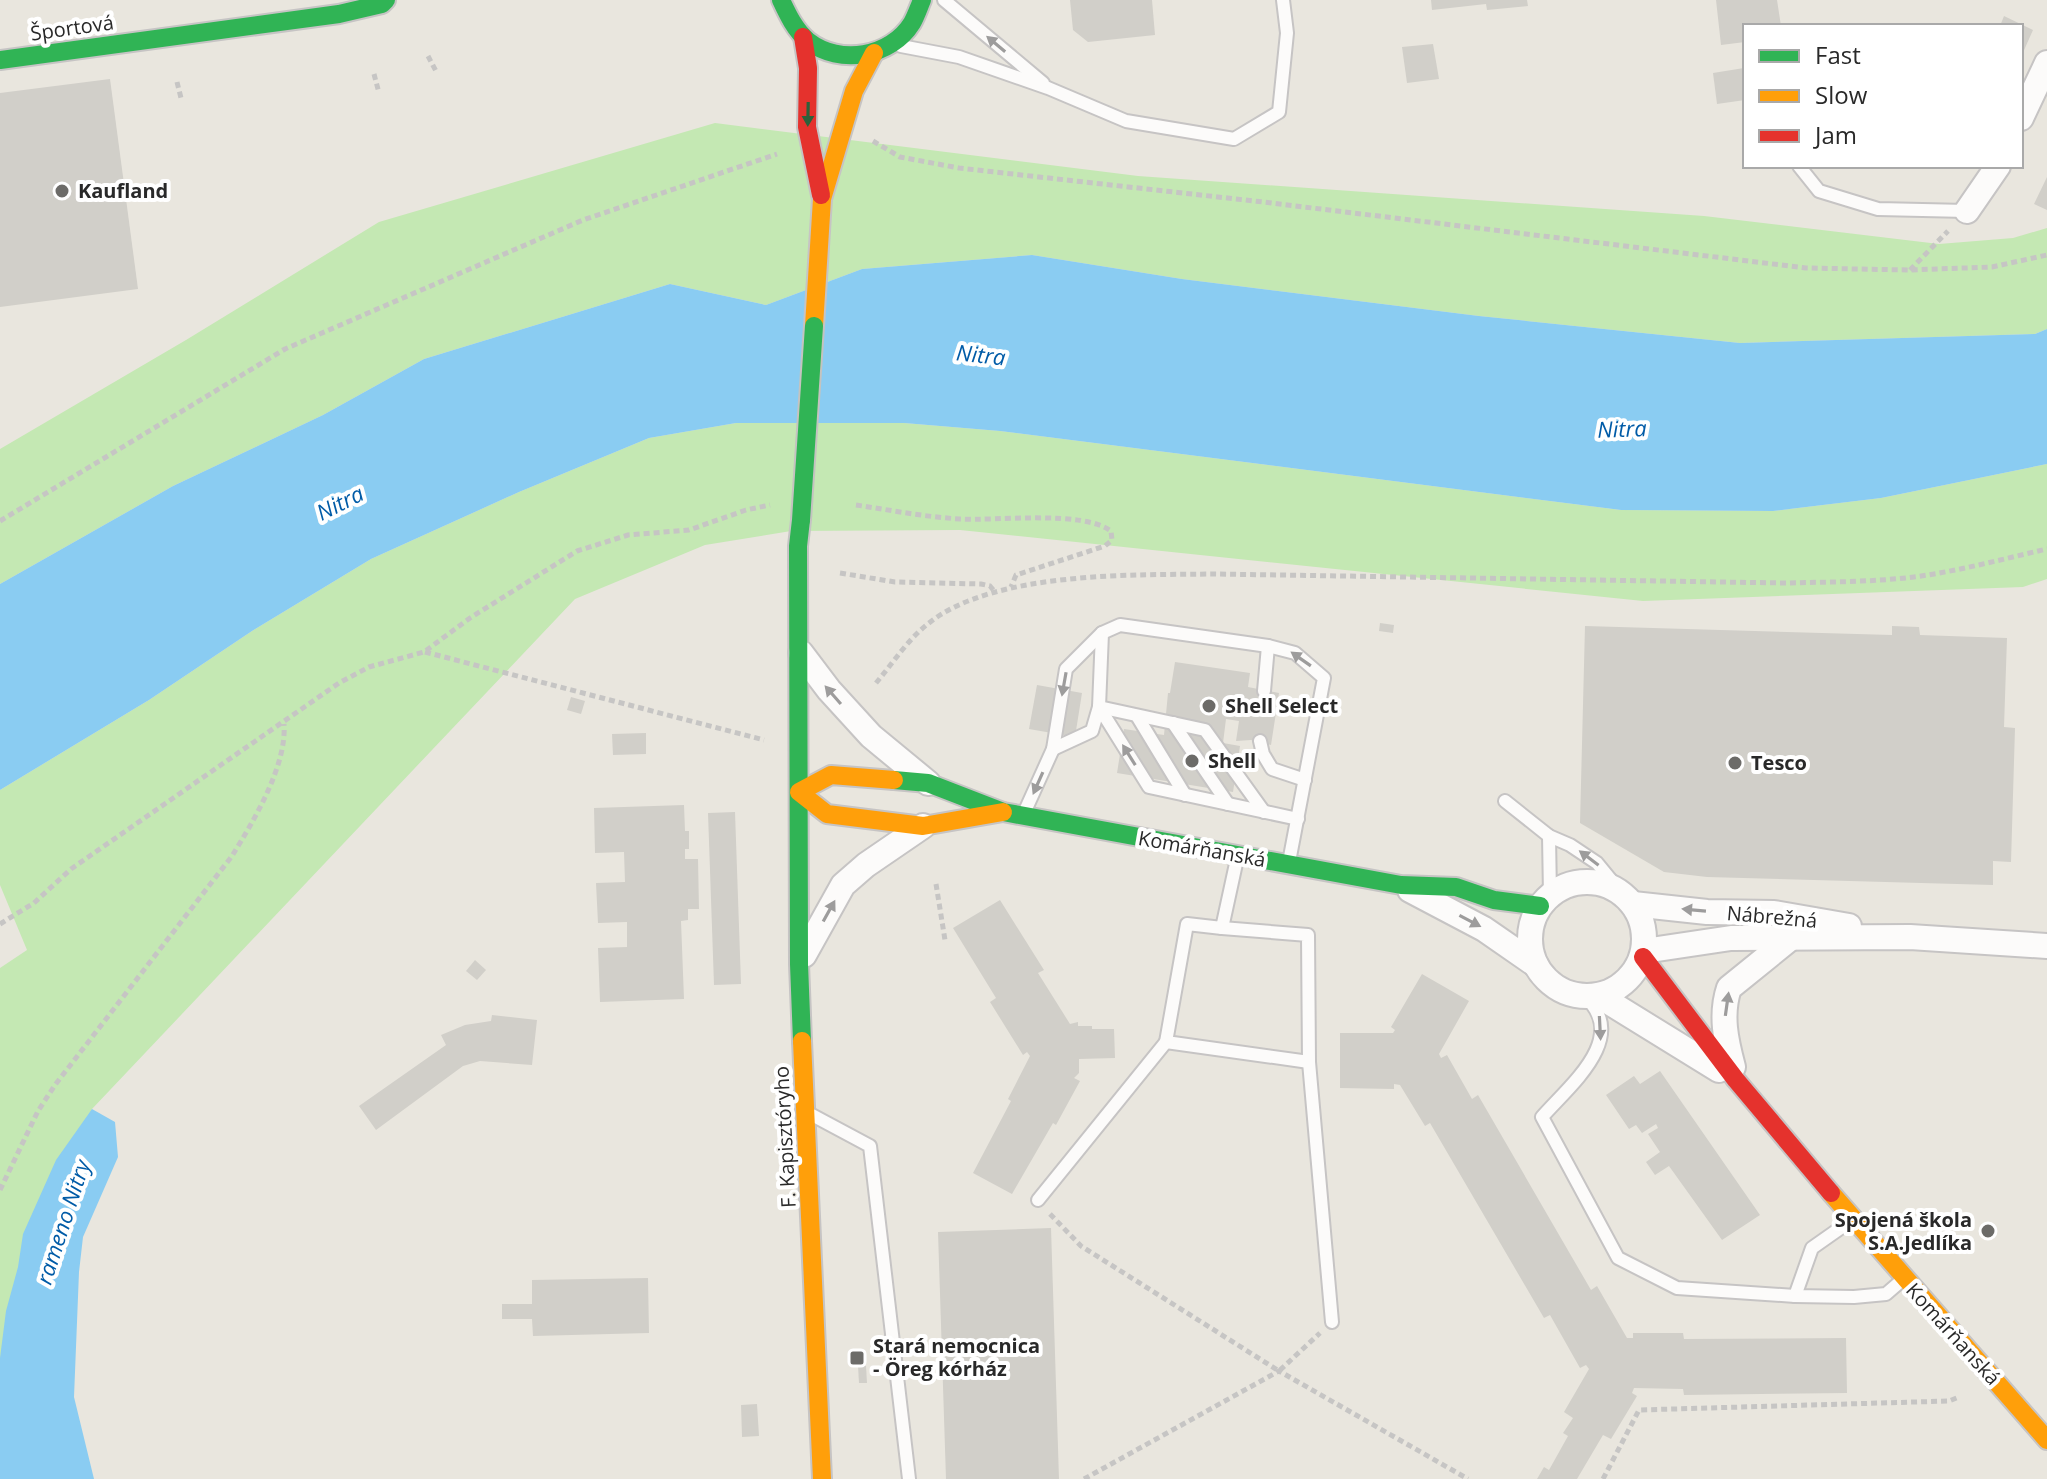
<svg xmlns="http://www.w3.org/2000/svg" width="2047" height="1479" viewBox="0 0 2047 1479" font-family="'Open Sans',sans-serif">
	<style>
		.green { fill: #c4e8b3 }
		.water { fill: #8accf2 }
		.building { fill: #d1cfc9 }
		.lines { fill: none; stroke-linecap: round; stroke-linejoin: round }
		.lane-casing { stroke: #c6c4c4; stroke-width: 16 }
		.street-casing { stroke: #c6c4c4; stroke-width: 28 }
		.fast-casing { stroke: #c6c4c4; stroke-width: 22 }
		.slow-casing { stroke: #c6c4c4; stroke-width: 22 }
		.jam-casing { stroke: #c6c4c4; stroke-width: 22 }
		.path { stroke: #c6c5c4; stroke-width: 5; stroke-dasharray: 6 4; stroke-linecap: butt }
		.lane { stroke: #fcfbfa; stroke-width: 12 }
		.street { stroke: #fcfbfa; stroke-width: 24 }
		.fast { stroke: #30b455; stroke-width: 18 }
		.slow { stroke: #ff9f0a; stroke-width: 18 }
		.jam { stroke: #e5322d; stroke-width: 18 }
		.fast-bridge-casing { stroke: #c4c3c0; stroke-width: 22; stroke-linecap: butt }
		.fast-bridge { stroke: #30b455; stroke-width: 18 }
		.oneway { fill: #9d9c9c }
		.oneway2 { fill: #2c613b }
		.poi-dot { fill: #6c6b68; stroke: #fff; stroke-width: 3 }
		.labels { text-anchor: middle; stroke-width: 8; stroke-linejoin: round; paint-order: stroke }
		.street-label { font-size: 20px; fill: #292929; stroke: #fff }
		.poi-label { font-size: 20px; font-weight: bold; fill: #292929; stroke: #fff; text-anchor: start }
		.water-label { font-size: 22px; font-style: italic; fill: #005ba7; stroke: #fff }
	</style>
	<rect width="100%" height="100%" fill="#e9e6de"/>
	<g class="green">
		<polygon points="715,123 1138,176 1704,216 1939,244 2013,238 2047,228 2047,329 2035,334 1740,343 1479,316 1182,279 1032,255 862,269 766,305 670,284 424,359 323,415 173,486 0,584 0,449 186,340 379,222"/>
		<polygon points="736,423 904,423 1000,431 1621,510 1773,511 1881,498 2047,464 2047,579 2023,587 1643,601 960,530 791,531 705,545 575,599 92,1109 13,1479 0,1479 0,968 27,950 0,885 0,790 149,700 252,631 371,559 519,492 649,438"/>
	</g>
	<g class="water">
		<polygon points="1032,255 1182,279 1479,316 1740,343 2035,334 2047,329 2047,464 1881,498 1773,511 1621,510 1000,431 904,423 736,423 649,438 519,492 371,559 252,631 149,700 0,790 0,584 173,486 323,415 424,359 670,284 766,305 862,269"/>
		<polygon points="92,1109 115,1122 118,1157 83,1237 79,1272 74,1397 94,1479 0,1479 0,1358 6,1311 18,1267 23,1234 56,1160"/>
	</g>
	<g class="building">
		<polygon points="1070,0 1152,0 1155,35 1088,42 1073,30"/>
		<polygon points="1431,0 1527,0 1528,6 1487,10 1486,4 1432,10"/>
		<polygon points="1716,0 1777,0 1781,26 1745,26 1745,42 1721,45"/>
		<polygon points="2004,16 2033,30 2021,57 2021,26 2000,26"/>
		<polygon points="1433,44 1439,79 1407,83 1402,47"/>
		<polygon points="1744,68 1745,100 1717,104 1713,73"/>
		<polygon points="110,79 138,289 0,307 0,93"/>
		<polygon points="2047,177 2047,210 2034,204"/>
		<polygon points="1380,623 1394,625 1393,633 1379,631"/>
		<polygon points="1585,626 1892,635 1892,626 1919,627 1920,635 2007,638 2004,727 2015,728 2011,862 1993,861 1993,885 1707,877 1664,872 1580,823"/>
		<polygon points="1175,662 1250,673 1248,687 1279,693 1271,745 1251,740 1236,741 1239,721 1226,719 1223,743 1240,746 1233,792 1117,773 1124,729 1164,735 1168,693 1170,693"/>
		<polygon points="1037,685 1082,693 1075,737 1029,729"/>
		<polygon points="571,697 585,701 581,714 567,710"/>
		<polygon points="646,733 646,754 613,755 612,734"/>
		<polygon points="684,805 685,831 689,831 689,849 685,849 685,859 698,859 699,909 688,909 688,920 681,921 684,999 600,1002 598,948 627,947 627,922 598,923 596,883 625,882 624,852 595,853 594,808"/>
		<polygon points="735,812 741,984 714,985 708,813"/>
		<polygon points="1000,900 1044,970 1038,973 1070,1024 1078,1022 1078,1026 1092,1026 1092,1029 1114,1029 1115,1058 1079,1059 1079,1073 1074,1078 1080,1081 1056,1125 1053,1123 1012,1194 973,1173 1011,1101 1008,1099 1030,1056 1027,1052 1023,1055 990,1002 996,998 953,928"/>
		<polygon points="475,960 486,970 477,980 466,971"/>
		<polygon points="1422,974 1469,1001 1439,1054 1441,1058 1447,1055 1472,1099 1478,1095 1591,1290 1597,1286 1627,1338 1633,1338 1633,1333 1683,1333 1684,1339 1846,1338 1847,1393 1684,1395 1683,1389 1634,1388 1632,1393 1637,1396 1611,1439 1603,1435 1577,1479 1537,1479 1544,1467 1549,1470 1568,1436 1563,1433 1573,1418 1564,1412 1589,1369 1586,1365 1580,1368 1550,1315 1544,1318 1430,1123 1425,1126 1400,1085 1394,1084 1394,1089 1340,1088 1340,1033 1393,1033 1395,1030 1391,1027"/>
		<polygon points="492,1015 537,1020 532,1065 480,1061 463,1066 376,1130 359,1106 446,1045 441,1035 465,1025 491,1021"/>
		<polygon points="1660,1071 1760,1215 1722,1240 1669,1166 1655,1175 1646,1162 1660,1152 1648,1134 1658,1128 1656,1124 1642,1133 1636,1125 1629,1129 1606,1095 1634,1076 1640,1084"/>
		<polygon points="1051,1228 1059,1479 946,1479 938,1232"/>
		<polygon points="648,1278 649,1333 533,1336 532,1319 502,1319 502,1304 532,1304 532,1280"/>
		<polygon points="858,1366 866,1366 867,1383 859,1383"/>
		<polygon points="757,1404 759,1436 742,1437 741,1405"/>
	</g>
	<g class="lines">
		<defs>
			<g id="lane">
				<polyline points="944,0 1043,83"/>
				<polyline points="901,46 959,57 1048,88 1126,121 1234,139 1279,112 1287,33 1283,0"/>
				<polyline points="1799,166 1819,191 1878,209 1967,211"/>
				<polyline points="1264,691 1268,646"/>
				<polyline points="1099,707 1149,787 1298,819"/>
				<polyline points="1099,707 1205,730 1264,812"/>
				<polyline points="1137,716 1185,795"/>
				<polyline points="1173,723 1228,804"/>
				<polyline points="1260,741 1263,754 1272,769 1305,780"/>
				<polyline points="1053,749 1092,731 1099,707 1102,633"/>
				<polyline points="1505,801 1549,836 1570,845 1597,863 1620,891"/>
				<polyline points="1025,811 1053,749 1066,669 1102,633 1120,625 1268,646 1295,653 1324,678 1289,862"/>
				<polyline points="1549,836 1550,895"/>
				<polyline points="1237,859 1222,928 1187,924 1166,1042 1309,1062"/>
				<polyline points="1222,928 1308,935 1309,1062 1332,1322"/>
				<path d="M1584,996C1631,1037 1570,1085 1542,1117L1618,1258L1677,1288L1795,1296L1854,1297L1886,1294L1901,1281"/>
				<polyline points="812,1115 870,1146 909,1479"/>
				<polyline points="1038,1200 1166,1042"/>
				<polyline points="1795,1296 1812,1248 1849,1222"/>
			</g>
			<g id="street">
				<polyline points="2021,118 2047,63"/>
				<polyline points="1967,211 1998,166"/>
				<polyline points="801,653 829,690 871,736 928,783"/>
				<circle cx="1587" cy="939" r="57"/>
				<polyline points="1410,890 1484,929 1536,965"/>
				<polyline points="1633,904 1707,912 1774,913 1849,926"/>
				<polyline points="1644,951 1731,938 1910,937 2047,946"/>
				<polyline points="804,955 843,885 866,865 923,826"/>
				<polyline points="1599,996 1719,1070"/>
				<path d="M1733,1067C1726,1041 1720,1015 1729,988L1792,937"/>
			</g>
			<g id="fast">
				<path d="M781,0C788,15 795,30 808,41C840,66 891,57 912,23C916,16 919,7 922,0"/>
				<polyline points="0,60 339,14 382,4 386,0"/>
				<polyline points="801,520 798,546 799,964 802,1041"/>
				<polyline points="894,780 928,783 1003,812 1401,885 1456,887 1494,900 1540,906"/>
			</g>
			<g id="slow">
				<polyline points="814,326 822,199 854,91 874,53"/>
				<polyline points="894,780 831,775 799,792 827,814 923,826 1003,812"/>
				<polyline points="802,1041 822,1479"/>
				<polyline points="1831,1193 2047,1440"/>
			</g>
			<g id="jam">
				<polyline points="803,37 808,68 807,127 821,195"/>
				<polyline points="1643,957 1736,1080 1831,1193"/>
			</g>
		</defs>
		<use href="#lane" class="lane-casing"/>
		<use href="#street" class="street-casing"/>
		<use href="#fast" class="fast-casing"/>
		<use href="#slow" class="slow-casing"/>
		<use href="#jam" class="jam-casing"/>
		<g class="path">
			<polyline points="428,56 437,73"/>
			<polyline points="374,74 379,93"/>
			<polyline points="177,82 181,98"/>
			<polyline points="873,141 900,157 959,168 1263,202 1806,268 1909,270 1992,267 2047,255"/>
			<polyline points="1910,270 1948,231"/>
			<path d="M856,505C890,510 925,517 960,519C997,521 1083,510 1111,531L1112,540L1105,546L1016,575L1011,587"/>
			<polyline points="0,521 285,349 583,220 777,154"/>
			<polyline points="840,573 895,582 981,584 990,586 995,592"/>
			<polyline points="425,652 764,740"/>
			<path d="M876,683C893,663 908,639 929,623C994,571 1135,575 1216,574L1785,583C1828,582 1872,582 1914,577C1959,571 2003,559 2047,549"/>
			<polyline points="936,884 945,940"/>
			<polyline points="0,924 34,903 71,869 339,683 369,667 424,652 470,618 577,551 628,535 689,530 746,510 770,505"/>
			<path d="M0,1190L38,1111L55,1085L232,856C253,822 287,766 284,724"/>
			<polyline points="1050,1214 1081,1246 1279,1371 1320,1333"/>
			<polyline points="1084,1479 1279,1371 1468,1479"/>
			<polyline points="1603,1479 1639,1410 1949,1401 1959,1397"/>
		</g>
		<use href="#lane" class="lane"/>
		<use href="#street" class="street"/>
		<use href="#fast" class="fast"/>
		<use href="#slow" class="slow"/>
		<use href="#jam" class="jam"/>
		<defs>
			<polyline id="fast-bridge" points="801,520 814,326"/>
		</defs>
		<use href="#fast-bridge" class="fast-bridge-casing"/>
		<use href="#fast-bridge" class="fast-bridge"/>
	</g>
	<defs><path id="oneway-solid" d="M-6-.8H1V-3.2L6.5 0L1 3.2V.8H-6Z" transform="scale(2)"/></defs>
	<g class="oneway">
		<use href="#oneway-solid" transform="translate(996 44) rotate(-140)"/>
		<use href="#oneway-solid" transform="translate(1301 659) rotate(-145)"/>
		<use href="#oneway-solid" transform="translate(1064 684) rotate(100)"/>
		<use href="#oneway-solid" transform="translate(833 695) rotate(-131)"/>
		<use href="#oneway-solid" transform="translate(1129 755) rotate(-122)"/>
		<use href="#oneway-solid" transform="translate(1038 783) rotate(114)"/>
		<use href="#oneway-solid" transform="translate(1589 858) rotate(-143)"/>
		<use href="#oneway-solid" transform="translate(1694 910) rotate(-175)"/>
		<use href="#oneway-solid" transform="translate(829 911) rotate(-61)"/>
		<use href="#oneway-solid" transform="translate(1470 921) rotate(28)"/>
		<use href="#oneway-solid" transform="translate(1727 1004) rotate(-82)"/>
		<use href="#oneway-solid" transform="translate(1600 1028) rotate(87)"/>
	</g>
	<use class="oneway2" href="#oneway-solid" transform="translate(808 114) rotate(91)"/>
	<g class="poi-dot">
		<circle cx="62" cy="191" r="8"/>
		<circle cx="1209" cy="706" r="8"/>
		<circle cx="1192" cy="761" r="8"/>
		<circle cx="1735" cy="763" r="8"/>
		<circle cx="1988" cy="1231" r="8"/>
		<rect x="849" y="1350" width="16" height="16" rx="4"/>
	</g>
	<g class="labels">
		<g class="street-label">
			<text transform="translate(72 28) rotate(-8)" y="7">Športová</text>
			<text transform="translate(1202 849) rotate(10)" y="7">Komárňanská</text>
			<text transform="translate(1772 917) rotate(5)" y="7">Nábrežná</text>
			<text transform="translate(785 1137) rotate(-93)" y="7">F. Kapisztóryho</text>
			<text transform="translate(1953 1334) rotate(48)" y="7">Komárňanská</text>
		</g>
		<g class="poi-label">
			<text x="78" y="198">Kaufland</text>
			<text x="1225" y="713">Shell Select</text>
			<text x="1208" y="768">Shell</text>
			<text x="1751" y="770">Tesco</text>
			<text x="1972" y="1227" text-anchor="end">Spojená škola<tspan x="1972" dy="23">S.A.Jedlíka</tspan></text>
			<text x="873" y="1353">Stará nemocnica<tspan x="873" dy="23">- Öreg kórház</tspan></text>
		</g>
		<g class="water-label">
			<text transform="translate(981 355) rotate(6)" y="8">Nitra</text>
			<text transform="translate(1622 429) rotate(-2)" y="8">Nitra</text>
			<text transform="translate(340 503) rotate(-27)" y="8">Nitra</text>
			<text transform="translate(63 1222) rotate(-72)" y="8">rameno Nitry</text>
		</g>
	</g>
	<rect x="1743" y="24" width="280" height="144" fill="#ffffff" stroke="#a9a9a9" stroke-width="2"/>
	<rect x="1759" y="50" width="40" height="12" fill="#30b455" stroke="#a9a9a9" stroke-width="2"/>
	<text x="1815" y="64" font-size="24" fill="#292929">Fast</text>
	<rect x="1759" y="90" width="40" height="12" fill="#ff9f0a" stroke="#a9a9a9" stroke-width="2"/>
	<text x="1815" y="104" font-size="24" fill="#292929">Slow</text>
	<rect x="1759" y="130" width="40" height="12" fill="#e5322d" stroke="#a9a9a9" stroke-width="2"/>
	<text x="1815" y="144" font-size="24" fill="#292929">Jam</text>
</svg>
